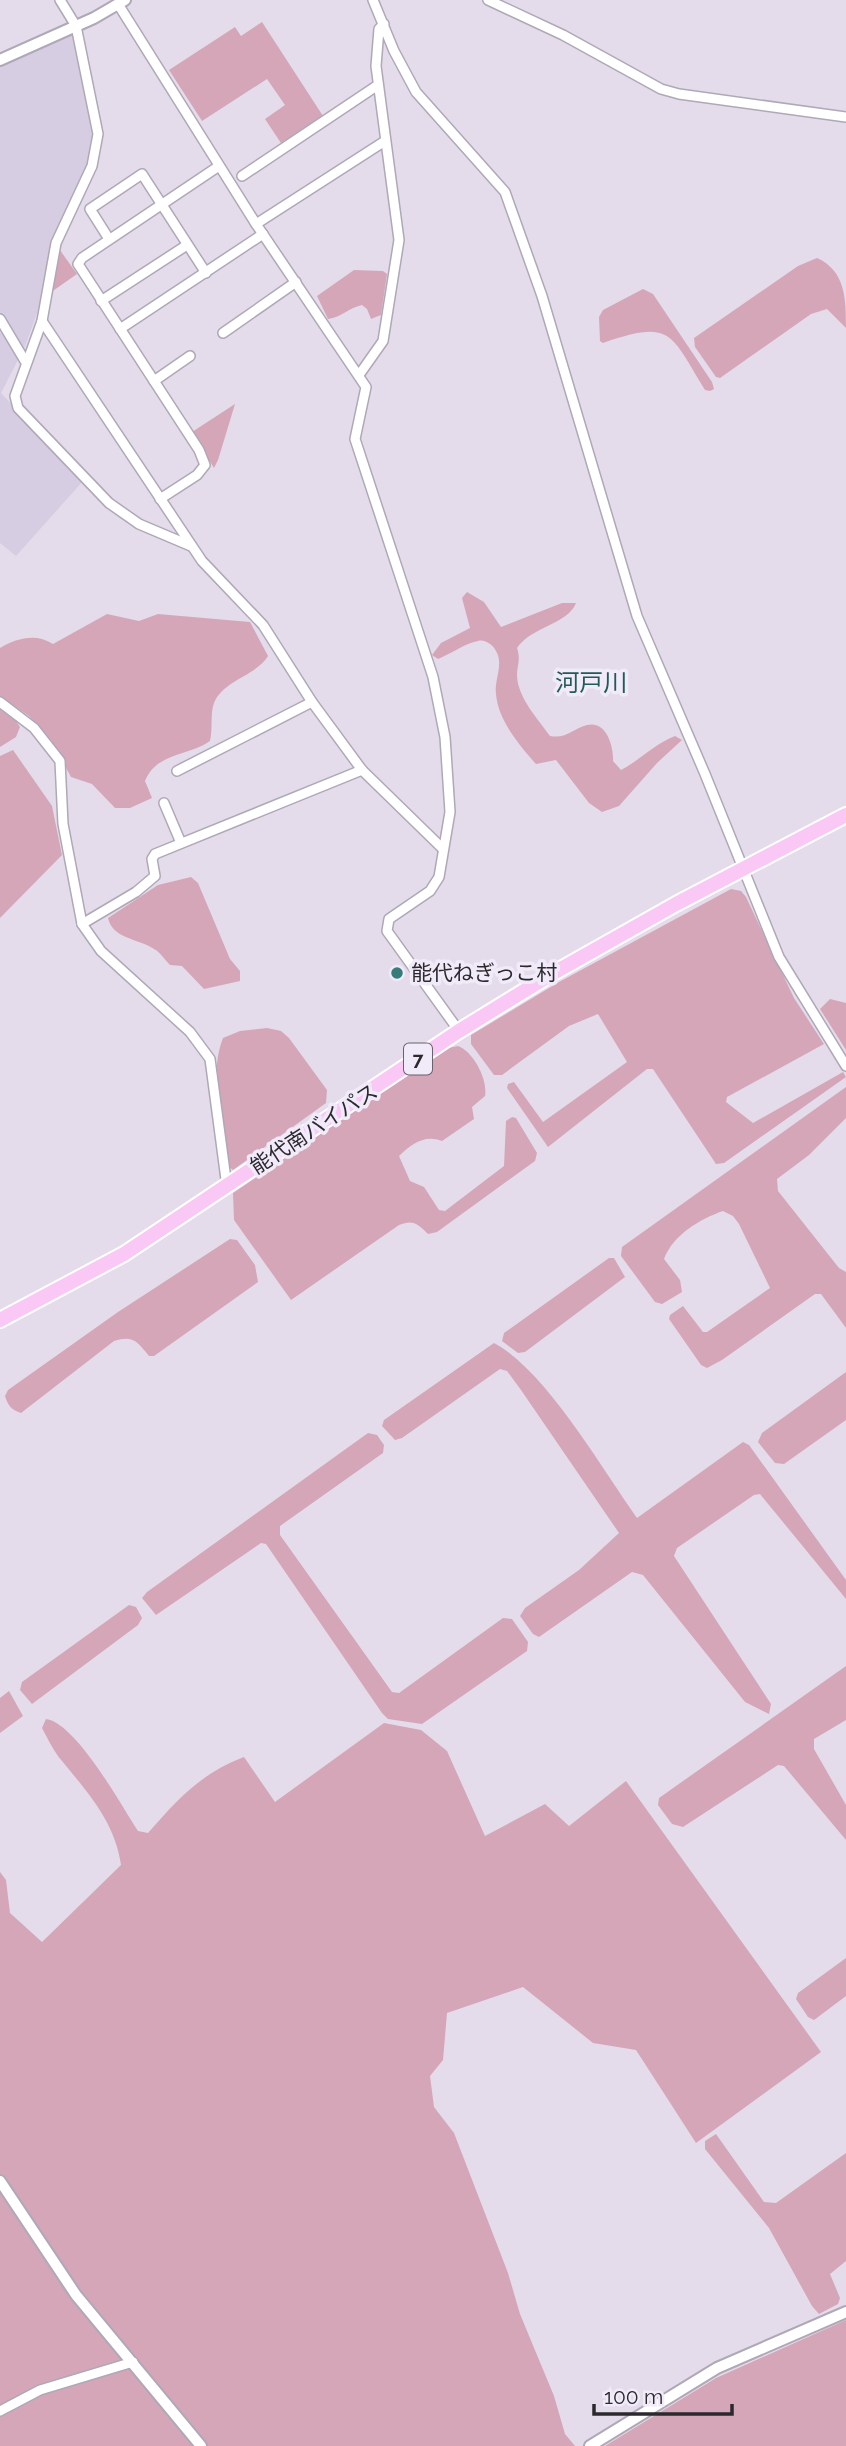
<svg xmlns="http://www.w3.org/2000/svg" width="846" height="2446" viewBox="0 0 846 2446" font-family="Raleway,'Noto Sans JP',sans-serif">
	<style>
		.built { fill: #d7cde2 }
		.green { fill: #d5a6b8 }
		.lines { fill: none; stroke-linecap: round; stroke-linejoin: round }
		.minor-casing { stroke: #afa8b7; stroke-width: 12 }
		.tertiary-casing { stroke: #afa8b7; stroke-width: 14 }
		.trunk-casing { stroke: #fff; stroke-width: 18 }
		.minor { stroke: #fff; stroke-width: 9 }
		.tertiary { stroke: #fff; stroke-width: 10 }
		.trunk { stroke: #fac8f4; stroke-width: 14 }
		.poi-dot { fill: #357d78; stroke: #f1eaf9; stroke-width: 2.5 }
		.labels { text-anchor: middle; stroke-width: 7; stroke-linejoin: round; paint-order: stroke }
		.shield { fill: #f1eaf9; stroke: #66636b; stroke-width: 2 }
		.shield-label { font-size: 19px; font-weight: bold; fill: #2b292e }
		.poi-label { font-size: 21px; fill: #2b292e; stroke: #f1eaf9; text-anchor: start }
		.street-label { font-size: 21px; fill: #2b292e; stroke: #f1eaf9 }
		.quarter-label { font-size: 24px; fill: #215b57; stroke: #f1eaf9 }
	</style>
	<rect width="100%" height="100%" fill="#e4dceb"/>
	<g class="built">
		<polygon points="72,34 94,140 91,160 53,243 40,305 24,349 0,316 0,67"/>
		<polygon points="0,332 20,356 1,393 83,481 16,556 0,543"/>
	</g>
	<g class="green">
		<polygon points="262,22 323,116 281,143 265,119 285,105 267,79 202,121 169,70 235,27 241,36"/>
		<polygon points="57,246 77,274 47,295"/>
		<path d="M817,258C846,271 846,300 846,328L827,309L811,314L720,378L716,377L695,347L694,338L798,266Z"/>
		<path d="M354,270L383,271L387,274L381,315L371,319L367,309L362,305C348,308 342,317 328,319L317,296Z"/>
		<path d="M643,289L653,294L712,382L714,389L710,391L705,390C670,333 672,319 603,343L600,341L599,317L603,310Z"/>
		<polygon points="235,404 218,460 214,468 192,432"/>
		<path d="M467,592L484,602L501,627L562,603H576C568,624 531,627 517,648C521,660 517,665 517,676C518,698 538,719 550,736C567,739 572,729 587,725C607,720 614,748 613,761L621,770C640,760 656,743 675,736L682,740L657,763L619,806L602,812L589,803L556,760L536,764C519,745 498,720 496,694C494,680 504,664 496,651C493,645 485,639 478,641C465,643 451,654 438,659L432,655L441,643L470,628L462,598Z"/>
		<path d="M107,614L139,621L158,614L250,622L268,656C256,676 223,680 214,703C210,713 213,729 210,741C187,757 157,752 145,781L152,798L130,808H115L92,784L71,777L51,740L29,716L0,696V648C17,638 36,633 53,644Z"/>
		<polygon points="0,709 14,718 20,727 16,737 0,747"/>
		<polygon points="13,750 52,806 62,855 0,918 0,756"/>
		<path d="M191,877L198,883L230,959L240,971V981L204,989L182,966L170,965C165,960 160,952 154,949C137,938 113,939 108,918L158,885Z"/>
		<polygon points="731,889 741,891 746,897 794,998 824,1044 727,1097 726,1102 753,1123 843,1072 846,1077 724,1163 716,1164 653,1069 647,1069 548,1147 507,1088 508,1084 514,1082 543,1122 627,1062 598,1014 569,1026 502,1075 494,1075 471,1044 471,1035 559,982"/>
		<polygon points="830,999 846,1003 846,1050 820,1009"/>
		<path d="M267,1028L281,1031L289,1038L327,1090L326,1103L233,1170L229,1167C222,1127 208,1076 223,1038L240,1031Z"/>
		<path d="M458,1046C474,1052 488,1080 485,1096L472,1107L474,1119L442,1141C425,1134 411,1144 399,1156L410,1181L424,1187L439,1210L445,1211L504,1166L506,1121L512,1117L516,1118L537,1153L535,1161L437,1232L428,1234C418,1224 413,1219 399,1225L291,1300L234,1220L233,1193L448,1048Z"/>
		<path d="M846,1087V1118L809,1155L777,1179L778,1191L839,1268L846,1272V1328L821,1294H815L722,1360L707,1368L701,1365L669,1319L670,1315L683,1306L703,1332H707L770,1288L739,1224L733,1216L723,1211C700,1219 673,1235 664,1259L680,1280L682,1292L662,1304L655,1302L621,1256L622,1247Z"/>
		<path d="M230,1239L237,1240L255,1265L258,1282L154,1356H149C137,1341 133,1335 114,1341L21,1413C12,1410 8,1406 5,1396L8,1390L118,1312Z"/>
		<polygon points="609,1258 614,1258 625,1277 525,1352 518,1353 502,1341 504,1333"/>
		<path d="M494,1343C546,1371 602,1469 637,1518L743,1442L749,1445L846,1580V1599L760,1494L754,1495L677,1548L674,1556L771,1704L769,1714L745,1702L643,1575L632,1572L539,1637L533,1634L520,1616L525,1608L579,1570L619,1533L521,1390L507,1371L500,1369L402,1438L395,1440L382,1426L384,1420Z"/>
		<polygon points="846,1372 846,1420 784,1464 775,1463 758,1442 762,1433"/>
		<polygon points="368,1433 377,1435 384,1445 383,1453 280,1526 280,1535 392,1692 399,1693 503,1618 512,1619 528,1642 527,1651 422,1724 388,1719 382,1713 266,1544 261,1543 156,1615 142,1598 147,1592"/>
		<polygon points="129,1605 136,1607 142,1618 138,1625 32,1704 20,1690 22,1682"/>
		<polygon points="846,1666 846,1720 814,1739 814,1749 846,1805 846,1840 784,1766 778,1765 683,1827 672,1824 658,1805 659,1798"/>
		<polygon points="9,1691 23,1716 0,1733 0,1698"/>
		<path d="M46,1719C76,1723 121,1805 138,1831L148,1833C178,1799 200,1774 244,1757L275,1802L384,1723L421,1730L447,1751L485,1836L545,1804L569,1826L626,1781L821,2052L696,2143L636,2050L593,2043L523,1987L447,2013L443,2060L430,2076L434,2107L454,2133L508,2273L520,2314L554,2396L565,2434L575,2446H0V1872L6,1880L10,1913L42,1942L121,1865C115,1822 88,1793 62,1761C54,1752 48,1739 42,1728Z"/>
		<polygon points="846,1958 846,1996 814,2020 808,2017 796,1999 798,1993"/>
		<polygon points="716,2134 764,2202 776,2203 846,2153 846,2261 830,2274 840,2298 838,2304 819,2314 812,2306 769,2228 705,2149 705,2141"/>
		<polygon points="846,2320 846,2446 605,2446 716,2378"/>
	</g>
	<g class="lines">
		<defs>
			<g id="minor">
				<polyline points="60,0 76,26 98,134 92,166 56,243 42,321 15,396 18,408 109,503 139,524 191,546"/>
				<polyline points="373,0 394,51 416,92 505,192 542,296 637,616 705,774 779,957 846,1066"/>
				<polyline points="488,0 563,35 661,89 679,94 846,117"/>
				<polyline points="118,4 256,224 366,387 355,439 433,677 445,737 450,812 439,877 430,891 389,919 387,931 459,1031"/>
				<polyline points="242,176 378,85"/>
				<polyline points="256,224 385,141"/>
				<polyline points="109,239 90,209 142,174 206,273"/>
				<polyline points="101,301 187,245"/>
				<polyline points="0,319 25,361"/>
				<polyline points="42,321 202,561 263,625 312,702 362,770 442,848"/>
				<polyline points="120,329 263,234"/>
				<polyline points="223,333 296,282"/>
				<polyline points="359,375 383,341 399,240 376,66 379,29 384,24"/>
				<polyline points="154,381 190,356"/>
				<polyline points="160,499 197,475 205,465 199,450 78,264 82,258 219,166"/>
				<polyline points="0,702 34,728 60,761 63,824 82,924 101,951 190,1032 210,1059 227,1187"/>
				<polyline points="177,771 312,702"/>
				<polyline points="164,803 181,843"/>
				<polyline points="82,924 136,892 155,876 152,859 155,854 362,770"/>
				<polyline points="0,2411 40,2390 133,2362"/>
			</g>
			<g id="tertiary">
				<polyline points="0,60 94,18 125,0"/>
				<polyline points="0,2181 76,2295 201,2446"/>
				<polyline points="590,2446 717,2368 846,2312"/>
			</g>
			<polyline id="trunk" points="0,1320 124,1254 459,1031 550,975 676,904 846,815"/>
		</defs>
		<use href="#minor" class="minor-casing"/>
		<use href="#tertiary" class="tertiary-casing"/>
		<use href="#trunk" class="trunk-casing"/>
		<use href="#minor" class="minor"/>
		<use href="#tertiary" class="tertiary"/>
		<use href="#trunk" class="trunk"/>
	</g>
	<circle class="poi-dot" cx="397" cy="973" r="7"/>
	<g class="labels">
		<rect class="shield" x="404" y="1043.5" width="28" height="31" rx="5"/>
		<g class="shield-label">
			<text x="418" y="1066">7</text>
		</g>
		<g class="poi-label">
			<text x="411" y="980">能代ねぎっこ村</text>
		</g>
		<g class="street-label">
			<text transform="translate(314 1129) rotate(-33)" y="7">能代南バイパス</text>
		</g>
		<g class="quarter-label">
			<text x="591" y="691">河戸川</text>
		</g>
	</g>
	<path d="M594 2404v10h138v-10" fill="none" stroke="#2b292e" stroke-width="3.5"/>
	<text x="604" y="2404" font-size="21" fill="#2b292e" stroke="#f1eaf9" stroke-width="5" paint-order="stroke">100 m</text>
</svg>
